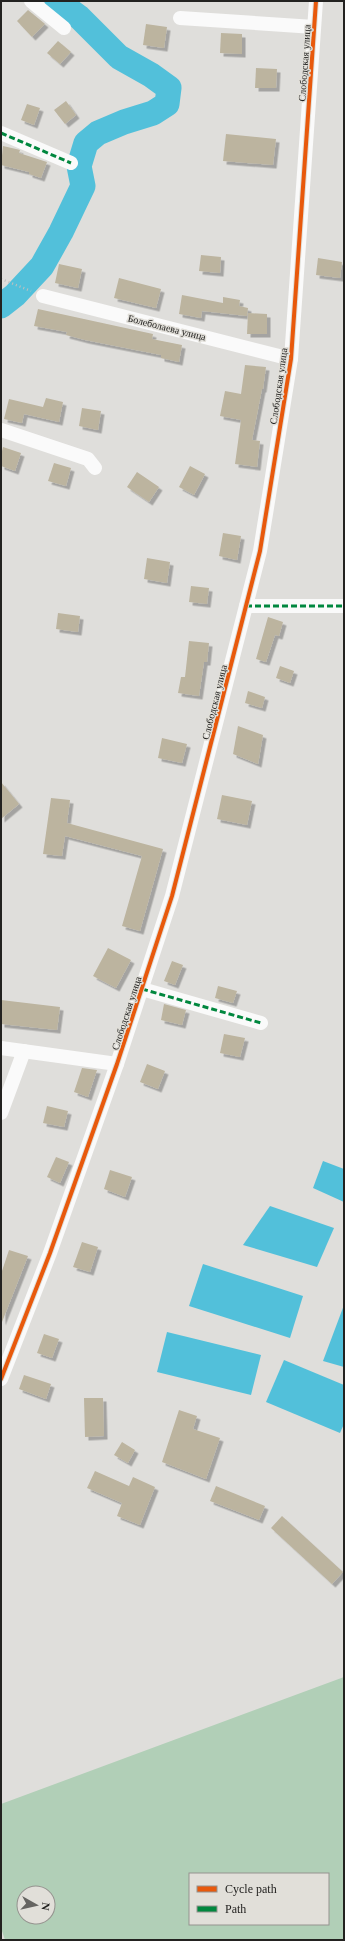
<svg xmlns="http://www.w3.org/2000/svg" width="345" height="1941" viewBox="0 0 345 1941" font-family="Georgia,serif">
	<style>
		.green { fill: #b1cfb7; fill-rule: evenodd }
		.water { fill: #52c0da }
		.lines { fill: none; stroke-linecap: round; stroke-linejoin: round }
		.river { stroke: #52c0da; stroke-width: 25 }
		.building { fill: #bcb49f; filter: url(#shadow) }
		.path { stroke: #bfbfbe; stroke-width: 2.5; stroke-dasharray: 1 3; stroke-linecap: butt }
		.minor { stroke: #fafafa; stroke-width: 14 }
		.quiet { stroke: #00873e; stroke-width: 3; stroke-dasharray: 6 3; stroke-linecap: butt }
		.cycleway-casing { stroke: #e1dfd9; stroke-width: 6 }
		.cycleway { stroke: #e8590c; stroke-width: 4 }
		.labels { text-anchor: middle; stroke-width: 3; stroke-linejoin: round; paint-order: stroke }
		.street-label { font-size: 10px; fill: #232220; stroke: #e1dfd9 }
	</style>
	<defs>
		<filter id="shadow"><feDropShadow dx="3.5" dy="3.5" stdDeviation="0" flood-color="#0004"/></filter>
	</defs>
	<rect width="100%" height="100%" fill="#dfdedb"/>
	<path class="green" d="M344,1677V1940H5L1,1928V1804ZM190,1874H328V1924H190ZM24,1893H48V1917H24Z"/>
	<g class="water">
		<polygon points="323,1161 344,1169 344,1202 313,1188"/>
		<polygon points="270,1206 334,1228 317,1267 243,1245"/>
		<polygon points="203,1264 303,1296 290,1338 189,1306"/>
		<polygon points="344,1305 344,1367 323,1361"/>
		<polygon points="167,1332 261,1355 251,1395 157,1372"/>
		<polygon points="284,1360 344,1385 344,1424 340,1433 266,1402"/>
	</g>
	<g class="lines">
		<polyline class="river" points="1,306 15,295 42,266 61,232 83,186 79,166 86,143 98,133 124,122 153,113 167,104 169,88 151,75 119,57 79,17 57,1"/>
	</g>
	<g class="building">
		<polygon points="28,10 45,24 32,37 17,21"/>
		<polygon points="146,24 167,27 164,48 143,45"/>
		<polygon points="221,33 242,34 242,54 220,53"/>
		<polygon points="58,41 71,52 60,64 47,53"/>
		<polygon points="256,68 277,69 276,88 255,88"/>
		<polygon points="66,101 76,115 65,124 54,110"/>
		<polygon points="27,104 40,108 34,125 21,120"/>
		<polygon points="226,134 276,139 273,165 223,161"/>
		<polygon points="3,146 16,149 20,150 19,153 47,162 41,178 29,174 29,172 1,165"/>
		<polygon points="201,255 221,257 220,273 199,271"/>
		<polygon points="318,258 342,262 340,278 316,275"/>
		<polygon points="59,264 82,269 78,288 55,283"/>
		<polygon points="119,278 161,289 156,308 114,298"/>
		<polygon points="182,295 223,303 223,297 240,300 239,306 248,308 247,316 202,311 201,318 179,314"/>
		<polygon points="38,309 153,334 152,339 182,345 179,362 161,358 161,355 85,340 66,335 67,332 34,326"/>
		<polygon points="248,313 267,314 267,334 247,334"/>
		<polygon points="245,365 266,367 263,389 262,389 252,440 260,441 257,467 235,464 241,420 220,416 225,391 241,394"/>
		<polygon points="46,398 63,402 59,422 24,414 22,423 4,419 9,399 43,407"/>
		<polygon points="82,408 101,411 98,430 79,426"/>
		<polygon points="3,447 21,453 15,471 1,466 1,455"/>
		<polygon points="54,463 71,468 66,486 48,481"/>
		<polygon points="190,466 205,474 194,495 179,487"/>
		<polygon points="137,472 159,487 149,502 127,487"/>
		<polygon points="223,533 241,536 237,560 219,556"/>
		<polygon points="147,558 170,562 167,583 144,579"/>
		<polygon points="191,586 209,588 207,604 189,602"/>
		<polygon points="58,613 80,616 78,632 56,629"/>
		<polygon points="268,617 283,622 279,636 275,635 266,662 256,659"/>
		<polygon points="189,641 209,643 207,662 204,662 199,696 178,693 181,677 185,677"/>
		<polygon points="280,666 294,671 290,683 276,678"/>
		<polygon points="248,691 265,697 262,708 245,703"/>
		<polygon points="238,726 263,735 258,764 233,754"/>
		<polygon points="162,738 187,744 182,763 158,758"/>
		<polygon points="1,782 19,804 1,819"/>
		<polygon points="222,795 252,801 247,825 217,819"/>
		<polygon points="51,798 70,800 67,823 163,849 140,931 122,926 142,856 65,836 62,856 43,854"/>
		<polygon points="108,948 131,960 116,988 93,976"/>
		<polygon points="172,961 183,965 175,985 164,981"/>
		<polygon points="218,986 237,991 233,1003 215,998"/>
		<polygon points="1,1000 60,1007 57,1030 1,1024"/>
		<polygon points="164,1004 186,1010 182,1025 161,1020"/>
		<polygon points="224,1034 245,1038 240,1057 220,1053"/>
		<polygon points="147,1064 165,1071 158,1089 140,1082"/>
		<polygon points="82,1068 97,1070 88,1097 74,1092"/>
		<polygon points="47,1106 68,1111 64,1127 43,1123"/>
		<polygon points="56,1157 69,1162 60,1183 47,1177"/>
		<polygon points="110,1170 132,1177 125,1197 104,1189"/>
		<polygon points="82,1242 98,1247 90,1272 73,1267"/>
		<polygon points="9,1250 28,1256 2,1322 1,1274"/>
		<polygon points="44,1334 59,1339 52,1358 37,1353"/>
		<polygon points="24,1375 51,1384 46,1399 19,1389"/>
		<polygon points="84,1398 103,1398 104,1436 85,1437"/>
		<polygon points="179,1410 197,1416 193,1429 220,1438 206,1479 162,1462"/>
		<polygon points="122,1442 135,1450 128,1463 114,1455"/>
		<polygon points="95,1471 129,1486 133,1477 155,1487 140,1525 117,1516 122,1503 87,1488"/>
		<polygon points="216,1486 265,1506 259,1520 210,1501"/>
		<polygon points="282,1516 343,1572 332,1584 271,1528"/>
	</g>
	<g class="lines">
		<polyline class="path" points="1,279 31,291"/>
		<g class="minor">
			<polyline points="31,1 64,28"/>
			<polyline points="180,18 314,27"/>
			<polyline points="1,133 71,163"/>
			<polyline points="43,296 291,359"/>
			<polyline points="1,430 88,459 95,468"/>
			<polyline points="246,606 344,606"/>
			<polyline points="142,989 261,1023"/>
			<polyline points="1,1048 117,1064"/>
			<polyline points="1,1113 24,1051"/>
			<polyline points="1,1379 50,1253 117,1064 172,896 260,551 291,359 316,1"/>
		</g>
		<g class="quiet">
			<polyline points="1,133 71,163"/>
			<polyline points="246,606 344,606"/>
			<polyline points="142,989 261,1023"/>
		</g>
		<defs>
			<polyline id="cycleway" points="1,1379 50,1253 117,1064 172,896 260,551 291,359 316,1"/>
		</defs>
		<use href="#cycleway" class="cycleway-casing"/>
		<use href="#cycleway" class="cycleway"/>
	</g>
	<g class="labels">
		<g class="street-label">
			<text transform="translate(304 63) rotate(-86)" y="4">Слободская улица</text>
			<text transform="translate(167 327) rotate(14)" y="4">Болеболаева улица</text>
			<text transform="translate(278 386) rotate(-82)" y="4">Слободская улица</text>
			<text transform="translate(214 702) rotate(-76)" y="4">Слободская улица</text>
			<text transform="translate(126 1013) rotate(-72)" y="4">Слободская улица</text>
		</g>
	</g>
	<rect width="345" height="1941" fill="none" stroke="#232220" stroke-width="4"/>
	<rect x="189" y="1873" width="140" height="52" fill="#e1dfd9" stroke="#95938f"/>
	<rect x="197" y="1886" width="20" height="6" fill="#e8590c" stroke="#95938f"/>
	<text x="225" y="1893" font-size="12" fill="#232220">Cycle path</text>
	<rect x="197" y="1906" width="20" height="6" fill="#00873e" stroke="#95938f"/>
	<text x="225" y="1913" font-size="12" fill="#232220">Path</text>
	<g transform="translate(36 1905) rotate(98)"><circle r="19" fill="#e1dfd9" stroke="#95938f"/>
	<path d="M0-3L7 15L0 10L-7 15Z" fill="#656461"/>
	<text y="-6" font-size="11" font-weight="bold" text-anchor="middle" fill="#232220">N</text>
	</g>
</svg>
